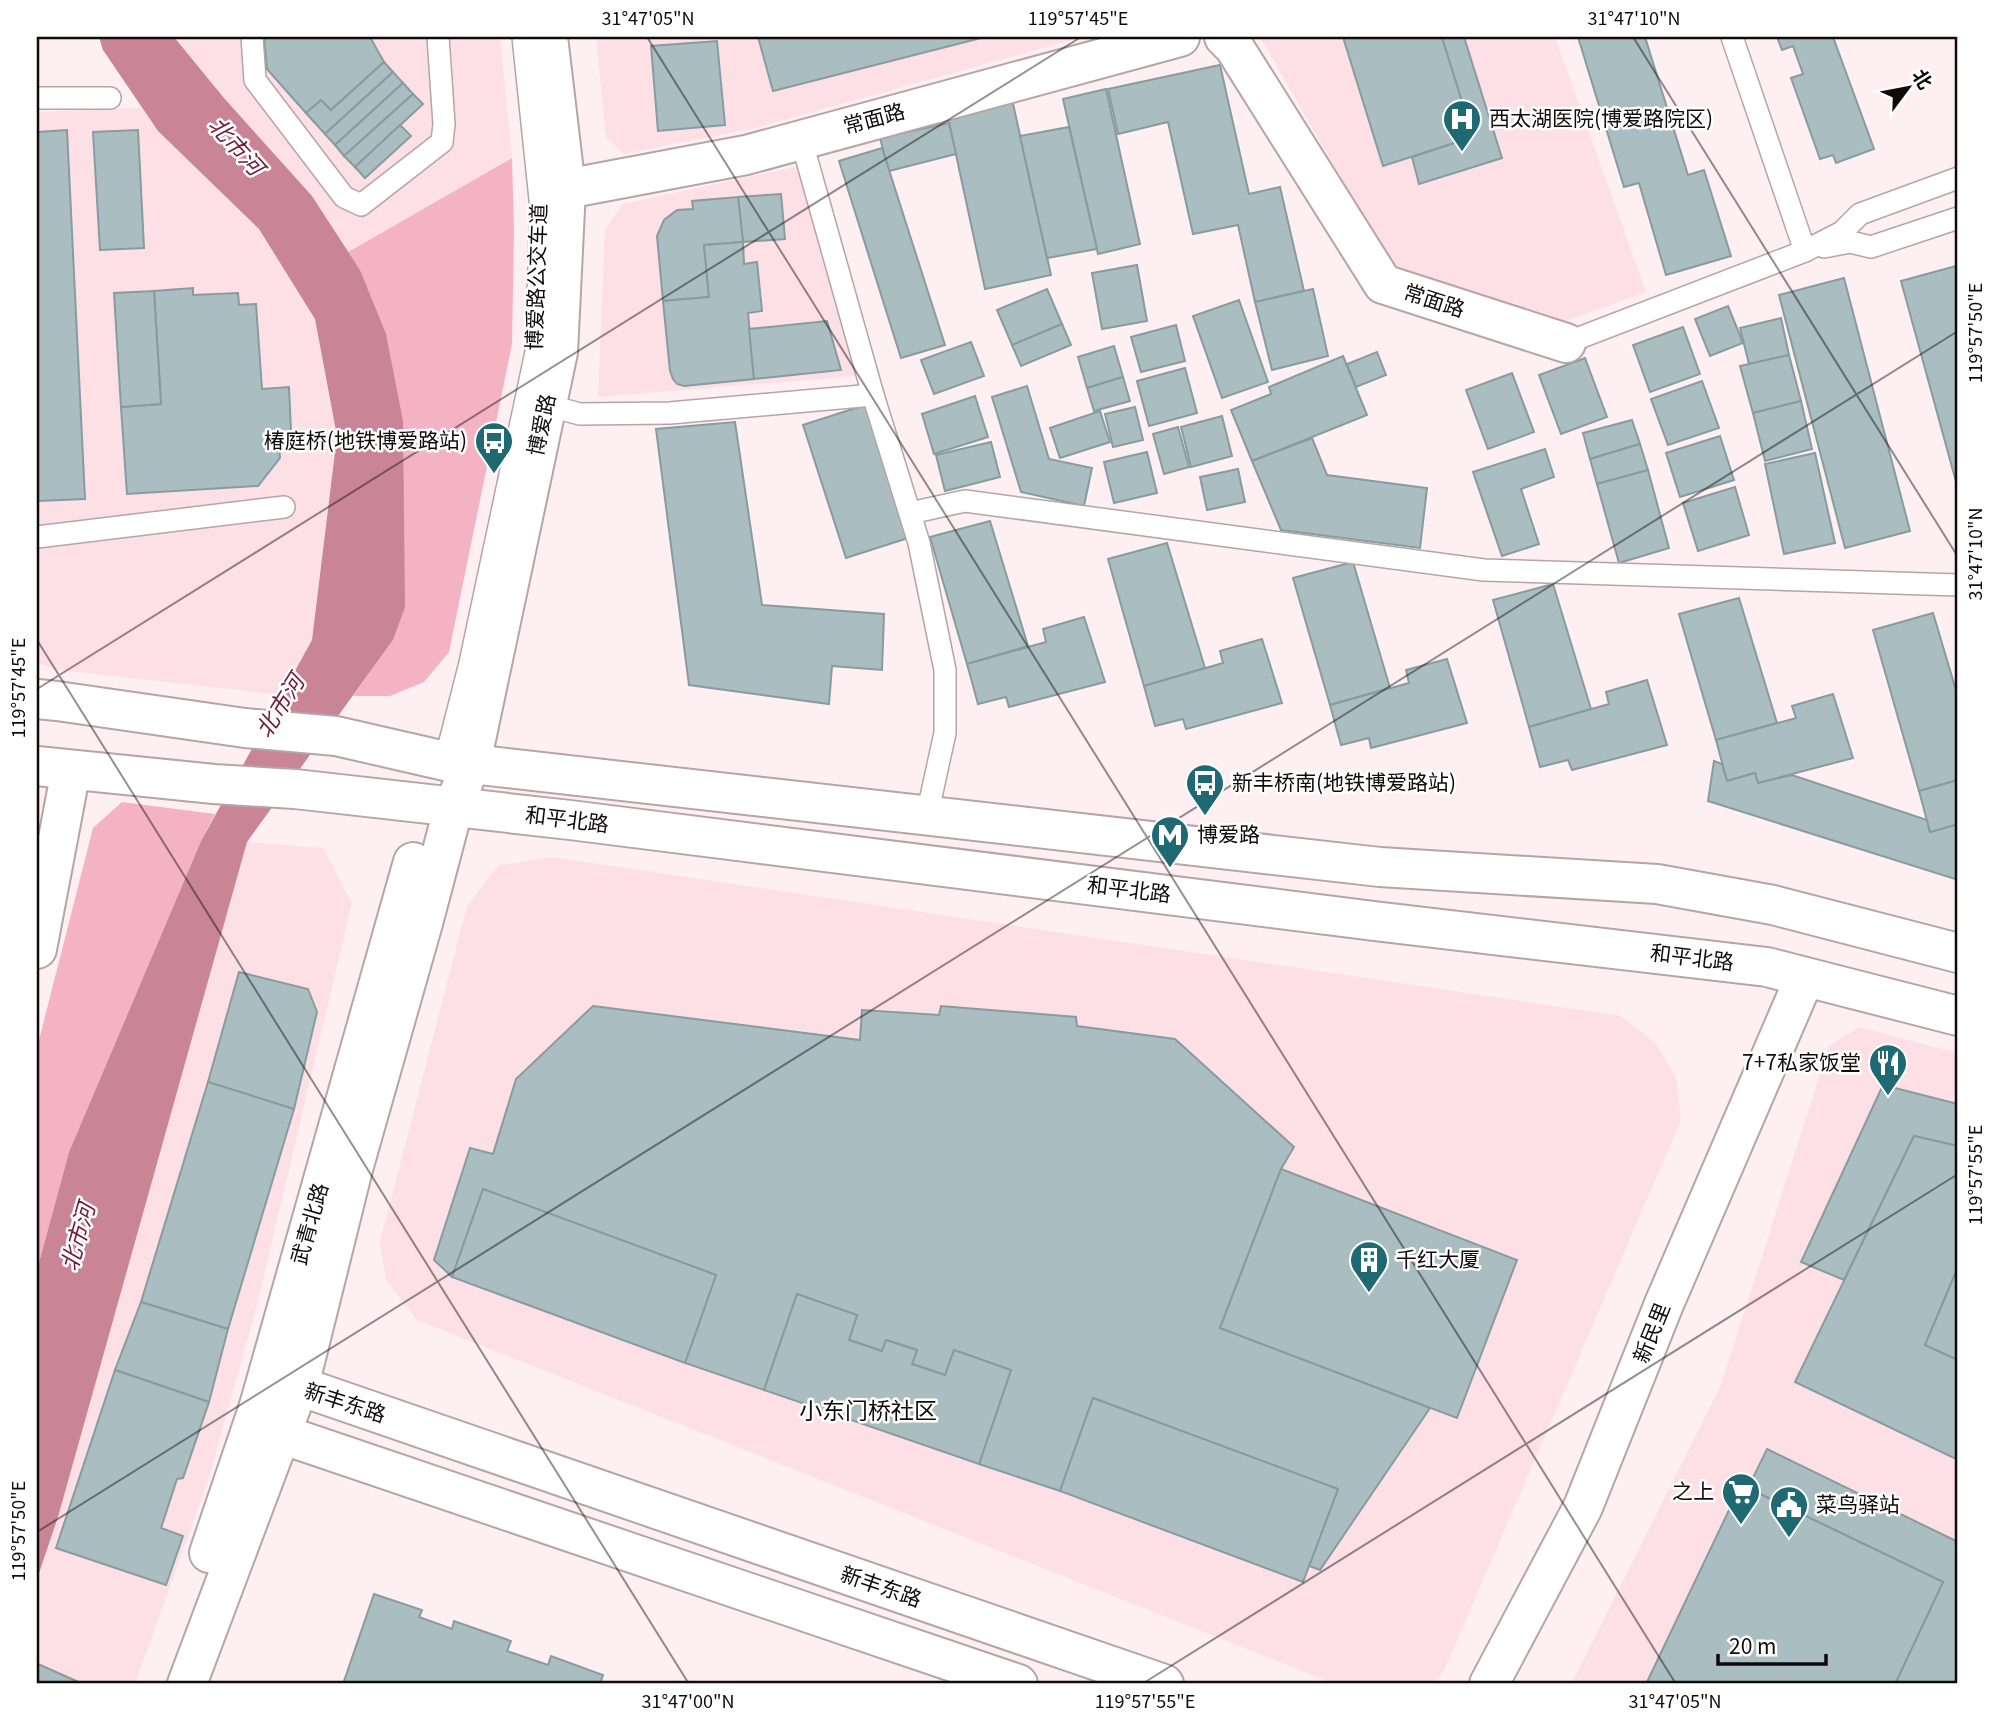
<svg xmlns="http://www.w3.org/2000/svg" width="1995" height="1721" viewBox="0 0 1995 1721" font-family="Georgia,'Noto Sans SC',serif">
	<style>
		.built { fill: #fce0e6 }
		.green { fill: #f4b3c2 }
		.water { fill: #c98596 }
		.building { fill: #aabec1; stroke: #889b9e; stroke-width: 2 }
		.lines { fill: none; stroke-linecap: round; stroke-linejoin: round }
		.lane-casing { stroke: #b6a4a8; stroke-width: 24 }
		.street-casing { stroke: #b6a4a8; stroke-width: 42 }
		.secondary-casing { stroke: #b6a4a8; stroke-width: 42 }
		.primary-casing { stroke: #b6a4a8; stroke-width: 42 }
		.lane { stroke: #fff; stroke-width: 21 }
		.street { stroke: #fff; stroke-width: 38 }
		.secondary { stroke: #fff; stroke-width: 38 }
		.primary { stroke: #fff; stroke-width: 38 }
		.ticks { fill: none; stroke: #100a0b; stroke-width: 2; stroke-opacity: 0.45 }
		.labels { text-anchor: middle; stroke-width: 5; stroke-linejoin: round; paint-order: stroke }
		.street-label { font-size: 21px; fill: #100a0b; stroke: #fff }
		.poi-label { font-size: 21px; fill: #100a0b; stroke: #fff; text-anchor: start }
		.water-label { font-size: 23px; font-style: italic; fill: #71203c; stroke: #fff }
		.neighbourhood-label { font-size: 23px; fill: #100a0b; stroke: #fff }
		.neatline { fill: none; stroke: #100a0b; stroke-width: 2.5 }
		.ticks-label { font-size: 18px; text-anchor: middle; fill: #100a0b }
	</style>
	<rect width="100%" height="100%" fill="#feeff2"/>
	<g class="built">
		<polygon points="174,37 500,37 512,158 348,252 312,196 224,98"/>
		<polygon points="596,37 1083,37 755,128 624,154 606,137"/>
		<polygon points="1260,37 1555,37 1646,292 1560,323 1394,270"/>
		<polygon points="142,108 158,131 259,229 316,319 337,435 312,640 282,695 58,670 37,663 37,112"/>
		<polygon points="799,166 858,376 598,397 605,229 623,204"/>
		<polygon points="247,842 323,848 352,903 256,1309 208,1481 135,1684 37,1684 37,1579 58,1517"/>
		<polygon points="552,857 1621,1016 1656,1043 1676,1078 1681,1120 1443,1673 1431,1684 1335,1684 417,1320 386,1280 380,1242 467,906 498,866"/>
		<polygon points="1859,1027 1958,1053 1958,1684 1571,1684 1721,1385 1829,1046"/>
	</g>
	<g class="green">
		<polygon points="512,158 514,231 512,344 449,652 424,682 390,696 353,696 393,640 360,270 348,252"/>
		<polygon points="122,802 215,814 201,841 69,1152 37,1270 37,1048 93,828"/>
	</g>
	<polygon class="water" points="99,37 174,37 224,98 312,196 360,270 386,334 403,421 405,607 393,640 247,842 58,1517 37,1579 37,1270 69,1152 201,841 312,640 337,436 315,319 259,229 158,131 103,50"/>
	<g class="building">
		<polygon points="264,37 370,37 384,62 331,110 321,100 306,113 267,69"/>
		<polygon points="758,37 985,37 773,91"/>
		<polygon points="1343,37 1442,37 1473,137 1383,166"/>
		<polygon points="1442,37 1464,37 1502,158 1419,184 1412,157 1473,137"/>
		<polygon points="1578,37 1645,37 1688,175 1704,170 1731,256 1666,275 1639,183 1624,187"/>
		<polygon points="1777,37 1833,37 1874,149 1836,163 1833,155 1820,159 1791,78 1803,74 1793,46 1782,50"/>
		<polygon points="717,41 725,125 658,131 651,46"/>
		<polygon points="384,62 393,72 325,134 306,113 321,100 331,110"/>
		<polygon points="1220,65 1249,194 1280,187 1304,291 1255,302 1238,225 1193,234 1168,122 1118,134 1108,89"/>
		<polygon points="393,72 403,83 335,145 325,134"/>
		<polygon points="403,83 413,94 344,156 335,145"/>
		<polygon points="1106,89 1140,244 1098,254 1063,99"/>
		<polygon points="413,94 423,104 355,167 344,156"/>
		<polygon points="1012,99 1051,275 985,289 947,113"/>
		<polygon points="949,123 956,154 889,171 880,138"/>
		<polygon points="400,125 411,136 365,178 355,167"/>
		<polygon points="1069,127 1097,249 1047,258 1020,136"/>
		<polygon points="67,130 85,499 37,501 37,132"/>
		<polygon points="138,130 144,248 100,250 93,132"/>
		<polygon points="882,148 945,345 901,358 839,161"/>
		<polygon points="781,194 785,239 743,242 738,197"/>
		<polygon points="738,197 743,242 704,245 709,297 663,301 657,236 664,220 677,210 693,209 692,201"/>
		<polygon points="743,242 744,264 757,262 762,311 748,313 754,379 684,386 677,384 673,379 670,371 663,301 709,297 704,245"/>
		<polygon points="1137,265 1147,321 1102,329 1092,273"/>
		<polygon points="1956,266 1958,274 1958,489 1901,281"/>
		<polygon points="1844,278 1910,531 1845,548 1779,295"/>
		<polygon points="193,288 193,295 238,293 239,305 256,304 262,389 289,387 291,431 278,431 280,458 258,486 127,494 121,407 161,404 154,291"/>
		<polygon points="1047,289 1062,324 1012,345 997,310"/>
		<polygon points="1313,289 1328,356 1272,370 1255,302"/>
		<polygon points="154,291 161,404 121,407 114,293"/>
		<polygon points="1239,300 1268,382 1222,398 1193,316"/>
		<polygon points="1728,306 1743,343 1710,356 1695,319"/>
		<polygon points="1781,318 1789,355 1749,364 1740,328"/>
		<polygon points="827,321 841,370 754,379 749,329"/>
		<polygon points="1062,324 1071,345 1021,366 1012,345"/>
		<polygon points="1176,325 1185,361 1141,372 1131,337"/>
		<polygon points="1683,327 1700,374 1650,392 1633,345"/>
		<polygon points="971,342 984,376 934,394 921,360"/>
		<polygon points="1114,346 1123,377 1087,388 1078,357"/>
		<polygon points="1377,352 1386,375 1356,387 1347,364"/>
		<polygon points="1789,355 1801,401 1753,413 1740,366"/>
		<polygon points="1343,356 1367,415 1252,461 1231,410 1271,394 1269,387"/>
		<polygon points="1585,358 1607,417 1561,434 1539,375"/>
		<polygon points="1185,368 1197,413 1149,426 1137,381"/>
		<polygon points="1512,373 1534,432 1488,449 1466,390"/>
		<polygon points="1123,377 1130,401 1094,411 1087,388"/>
		<polygon points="1702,381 1719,428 1668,445 1651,399"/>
		<polygon points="1027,386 1049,459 1092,468 1084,506 1021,492 992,397"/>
		<polygon points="975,396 988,437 934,454 922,414"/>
		<polygon points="1801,401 1812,449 1765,461 1753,413"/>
		<polygon points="865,405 908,538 846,558 803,425"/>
		<polygon points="1135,407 1143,440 1113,447 1105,414"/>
		<polygon points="1100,411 1110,442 1060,458 1050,428"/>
		<polygon points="1222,416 1232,456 1191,467 1181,427"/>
		<polygon points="1632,420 1640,444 1590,459 1583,433"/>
		<polygon points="735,422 762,605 884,614 882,670 832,666 829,704 689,685 656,429"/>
		<polygon points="1178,427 1189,467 1164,474 1153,434"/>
		<polygon points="1720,436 1734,480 1680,497 1666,453"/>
		<polygon points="1312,438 1327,475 1427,488 1420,548 1281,530 1252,461"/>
		<polygon points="991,442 1000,477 945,491 936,455"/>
		<polygon points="1640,444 1648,470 1597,484 1590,459"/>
		<polygon points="1545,449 1554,477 1521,489 1539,544 1502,556 1473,472"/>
		<polygon points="1147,452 1157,493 1114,503 1104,462"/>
		<polygon points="1815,453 1835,543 1784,554 1765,464"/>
		<polygon points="1238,469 1245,502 1207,510 1200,477"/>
		<polygon points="1648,470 1669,548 1619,563 1597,484"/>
		<polygon points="1735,487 1749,535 1698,551 1683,503"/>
		<polygon points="990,521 1028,646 967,664 930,537"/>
		<polygon points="1167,543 1205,668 1144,686 1108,559"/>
		<polygon points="1353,562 1390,688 1330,705 1293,578"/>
		<polygon points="1553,584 1591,709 1529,727 1493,600"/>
		<polygon points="1739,598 1777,723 1716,740 1679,614"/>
		<polygon points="1933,613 1958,697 1958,780 1919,791 1873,630"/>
		<polygon points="1084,617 1105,682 1009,707 1006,697 978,704 967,664 1046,642 1043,629"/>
		<polygon points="1262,639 1282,703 1186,729 1183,719 1155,726 1144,686 1223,663 1220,651"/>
		<polygon points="1447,659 1467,723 1371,748 1369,738 1341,745 1330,705 1409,683 1406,670"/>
		<polygon points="1647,680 1667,745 1572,770 1568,760 1540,767 1529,727 1609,704 1606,692"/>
		<polygon points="1833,694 1853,758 1758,783 1755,773 1727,781 1716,740 1796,718 1792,706"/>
		<polygon points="1714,761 1722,764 1727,781 1755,773 1758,783 1792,775 1927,820 1930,832 1958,824 1958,880 1708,801"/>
		<polygon points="1958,780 1958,826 1958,824 1930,832 1919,791"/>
		<polygon points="239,972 308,989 317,1012 294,1109 208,1082"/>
		<polygon points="593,1006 860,1040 862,1010 939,1015 941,1006 1076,1017 1077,1026 1175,1039 1294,1147 1281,1169 1220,1328 1430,1408 1320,1570 1309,1566 1338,1489 1093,1398 1060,1491 979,1464 1011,1370 954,1350 945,1375 912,1364 917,1350 886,1340 882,1351 849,1340 857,1315 797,1294 764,1390 685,1363 716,1275 483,1189 452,1277 434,1260 470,1148 493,1154 516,1079"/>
		<polygon points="208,1082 294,1109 228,1329 141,1302"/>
		<polygon points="1883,1085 1958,1104 1958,1146 1914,1136 1844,1280 1801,1262"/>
		<polygon points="1914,1136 1958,1146 1958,1267 1925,1345 1958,1360 1958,1460 1795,1382"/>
		<polygon points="1281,1169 1517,1260 1457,1418 1220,1328"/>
		<polygon points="483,1189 716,1275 685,1363 452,1277"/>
		<polygon points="1958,1267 1958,1360 1925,1345"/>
		<polygon points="797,1294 857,1315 849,1340 882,1351 886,1340 917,1350 912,1364 945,1375 954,1350 1011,1370 979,1464 764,1390"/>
		<polygon points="141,1302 228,1329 209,1402 115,1370"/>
		<polygon points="115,1370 209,1402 183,1478 177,1479 161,1528 183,1536 166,1585 56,1548"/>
		<polygon points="1093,1398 1338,1489 1303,1582 1060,1491"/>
		<polygon points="1767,1449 1958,1542 1958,1684 1895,1684 1943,1582 1748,1488"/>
		<polygon points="1741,1485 1943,1582 1895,1684 1646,1684"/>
		<polygon points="374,1594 422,1610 419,1617 452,1629 454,1621 511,1641 507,1651 548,1665 551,1656 603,1675 600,1684 343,1684"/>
		<polygon points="38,1664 83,1684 37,1684"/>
	</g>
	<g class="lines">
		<defs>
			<g id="lane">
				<polyline points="252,37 255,80 344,197 361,205 442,142 444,124 438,37"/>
				<polyline points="1732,37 1805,251"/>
				<polyline points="37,98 110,98"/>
				<polyline points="801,139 873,395 919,543 945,670 945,733 927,815"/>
				<polyline points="1824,247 1850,242 1871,247 1958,218"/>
				<polyline points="1566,343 1805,251 1842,232 1860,214 1958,178"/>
				<polyline points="546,405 580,414 670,413 873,395"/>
				<polyline points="910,513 965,501 1484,570 1958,585"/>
				<polyline points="37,537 284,507"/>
				<polyline points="445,761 470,663 536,352 541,209 523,37"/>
			</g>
			<g id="street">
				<polyline points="1224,37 1234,47 1383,284 1566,343"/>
				<polyline points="566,189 746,155 1180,37"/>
			</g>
			<g id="secondary">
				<polyline points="37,949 71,770"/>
				<polyline points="209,1553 259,1406 413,862"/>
				<polyline points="187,1684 299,1386 353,1169 423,923 454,806 471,763 558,352 566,189 548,37"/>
				<polyline points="1018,1684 281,1434 259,1406 299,1386 1164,1684"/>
				<polyline points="1489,1684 1583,1507 1664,1304 1805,977"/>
			</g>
			<g id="primary">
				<polyline points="37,699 57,701 245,728 336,736 445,761 1380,867 1657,884 1773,905 1958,953"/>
				<polyline points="37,766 214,784 295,789 570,820 1374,921 1767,967 1958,1016"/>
			</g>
		</defs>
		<use href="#lane" class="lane-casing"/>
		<use href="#street" class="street-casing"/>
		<use href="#secondary" class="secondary-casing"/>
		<use href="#primary" class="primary-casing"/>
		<use href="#lane" class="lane"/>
		<use href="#street" class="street"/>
		<use href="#secondary" class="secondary"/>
		<use href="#primary" class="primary"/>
	</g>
	<path class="ticks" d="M647,37L1676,1684M1633,37L1958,557M37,640L689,1684M37,689L1081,37M37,1532L1958,331M1142,1684L1958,1174"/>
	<defs>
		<symbol id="hospital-pin" viewBox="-11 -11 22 30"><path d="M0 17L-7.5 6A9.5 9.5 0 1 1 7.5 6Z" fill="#1f6973" stroke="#fff"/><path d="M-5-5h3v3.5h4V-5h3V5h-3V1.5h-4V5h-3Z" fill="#fff"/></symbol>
		<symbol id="bus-pin" viewBox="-11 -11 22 30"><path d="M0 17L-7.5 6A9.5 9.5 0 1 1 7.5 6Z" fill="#1f6973" stroke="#fff"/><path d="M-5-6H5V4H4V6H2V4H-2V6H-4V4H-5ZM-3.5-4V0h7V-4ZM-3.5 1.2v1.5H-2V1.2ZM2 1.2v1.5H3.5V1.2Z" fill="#fff"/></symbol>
		<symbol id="metro-pin" viewBox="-11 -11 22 30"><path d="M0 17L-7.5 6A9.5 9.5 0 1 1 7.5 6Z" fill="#1f6973" stroke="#fff"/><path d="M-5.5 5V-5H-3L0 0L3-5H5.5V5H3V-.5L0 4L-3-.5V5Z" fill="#fff"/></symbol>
		<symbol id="restaurant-pin" viewBox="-11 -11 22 30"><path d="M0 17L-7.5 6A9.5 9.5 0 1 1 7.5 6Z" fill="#1f6973" stroke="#fff"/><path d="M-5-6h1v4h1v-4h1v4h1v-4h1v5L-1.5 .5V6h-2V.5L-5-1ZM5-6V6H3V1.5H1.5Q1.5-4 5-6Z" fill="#fff"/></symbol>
		<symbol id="building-pin" viewBox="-11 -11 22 30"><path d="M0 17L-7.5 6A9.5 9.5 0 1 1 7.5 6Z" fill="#1f6973" stroke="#fff"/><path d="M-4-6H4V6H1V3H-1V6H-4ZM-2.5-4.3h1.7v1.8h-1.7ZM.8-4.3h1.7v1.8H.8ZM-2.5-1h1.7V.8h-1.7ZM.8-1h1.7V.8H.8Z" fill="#fff"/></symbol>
		<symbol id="supermarket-pin" viewBox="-11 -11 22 30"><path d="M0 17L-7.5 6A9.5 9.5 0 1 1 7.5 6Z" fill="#1f6973" stroke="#fff"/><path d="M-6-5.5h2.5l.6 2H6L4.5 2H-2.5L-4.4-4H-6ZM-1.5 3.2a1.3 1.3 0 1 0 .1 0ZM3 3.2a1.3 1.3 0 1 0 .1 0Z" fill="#fff"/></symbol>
		<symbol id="civic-pin" viewBox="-11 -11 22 30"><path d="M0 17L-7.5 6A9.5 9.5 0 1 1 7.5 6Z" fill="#1f6973" stroke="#fff"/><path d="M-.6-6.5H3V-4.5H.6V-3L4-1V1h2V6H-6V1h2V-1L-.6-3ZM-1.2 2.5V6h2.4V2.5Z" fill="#fff"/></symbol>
	</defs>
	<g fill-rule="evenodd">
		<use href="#hospital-pin" x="1440" y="97" width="44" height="60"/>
		<use href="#bus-pin" x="472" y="419" width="44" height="60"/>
		<use href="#bus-pin" x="1183" y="761" width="44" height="60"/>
		<use href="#metro-pin" x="1148" y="813" width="44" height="60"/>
		<use href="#restaurant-pin" x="1866" y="1041" width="44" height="60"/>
		<use href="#building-pin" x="1347" y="1238" width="44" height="60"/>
		<use href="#supermarket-pin" x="1719" y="1470" width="44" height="60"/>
		<use href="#civic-pin" x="1767" y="1483" width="44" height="60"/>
	</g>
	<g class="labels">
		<g class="street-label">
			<text transform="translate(874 119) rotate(-15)" y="7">常面路</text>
			<text transform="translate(537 277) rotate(-88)" y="7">博爱路公交车道</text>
			<text transform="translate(1434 301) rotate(18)" y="7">常面路</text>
			<text transform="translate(542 425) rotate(-78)" y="7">博爱路</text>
			<text transform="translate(567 820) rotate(7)" y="7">和平北路</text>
			<text transform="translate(1129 890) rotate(7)" y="7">和平北路</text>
			<text transform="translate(1692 958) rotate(7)" y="7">和平北路</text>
			<text transform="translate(310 1224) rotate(-74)" y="7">武青北路</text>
			<text transform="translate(1652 1333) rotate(-68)" y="7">新民里</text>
			<text transform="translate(345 1403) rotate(18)" y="7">新丰东路</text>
			<text transform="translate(881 1587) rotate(19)" y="7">新丰东路</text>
		</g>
		<g class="poi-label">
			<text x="1489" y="126">西太湖医院(博爱路院区)</text>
			<text x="467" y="448" text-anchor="end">椿庭桥(地铁博爱路站)</text>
			<text x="1232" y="790">新丰桥南(地铁博爱路站)</text>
			<text x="1197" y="842">博爱路</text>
			<text x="1861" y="1070" text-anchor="end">7+7私家饭堂</text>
			<text x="1396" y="1267">千红大厦</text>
			<text x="1714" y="1499" text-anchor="end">之上</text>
			<text x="1816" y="1512">菜鸟驿站</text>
		</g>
		<g class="water-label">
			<text transform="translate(236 146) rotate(48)" y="8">北市河</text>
			<text transform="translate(280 706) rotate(-58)" y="8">北市河</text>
			<text transform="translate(78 1237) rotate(-74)" y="8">北市河</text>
		</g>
		<g class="neighbourhood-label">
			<text x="868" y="1419">小东门桥社区</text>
		</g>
	</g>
	<rect width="1995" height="1721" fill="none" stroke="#ffffff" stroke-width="77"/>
	<g transform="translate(1908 88) rotate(58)" stroke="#ffffff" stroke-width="5" paint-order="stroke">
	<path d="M0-5L12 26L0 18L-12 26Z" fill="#100a0b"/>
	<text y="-10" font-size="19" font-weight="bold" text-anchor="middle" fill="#100a0b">北</text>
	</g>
	<path d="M1718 1654v10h108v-10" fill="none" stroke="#100a0b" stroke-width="3.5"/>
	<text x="1729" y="1654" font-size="21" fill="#100a0b" stroke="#ffffff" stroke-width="5" paint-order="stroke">20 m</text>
	<rect x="38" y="38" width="1918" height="1644" class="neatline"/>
	<g class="ticks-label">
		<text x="648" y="25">31°47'05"N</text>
		<text x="1078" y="25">119°57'45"E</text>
		<text x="1634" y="25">31°47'10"N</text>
		<text transform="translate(1976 333) rotate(-90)" y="6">119°57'50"E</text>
		<text transform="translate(1976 554) rotate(-90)" y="6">31°47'10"N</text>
		<text transform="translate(19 688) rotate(-90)" y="6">119°57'45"E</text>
		<text transform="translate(1976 1175) rotate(-90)" y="6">119°57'55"E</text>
		<text transform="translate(19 1531) rotate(-90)" y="6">119°57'50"E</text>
		<text x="688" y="1708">31°47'00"N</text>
		<text x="1145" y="1708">119°57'55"E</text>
		<text x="1675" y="1708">31°47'05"N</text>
	</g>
</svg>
